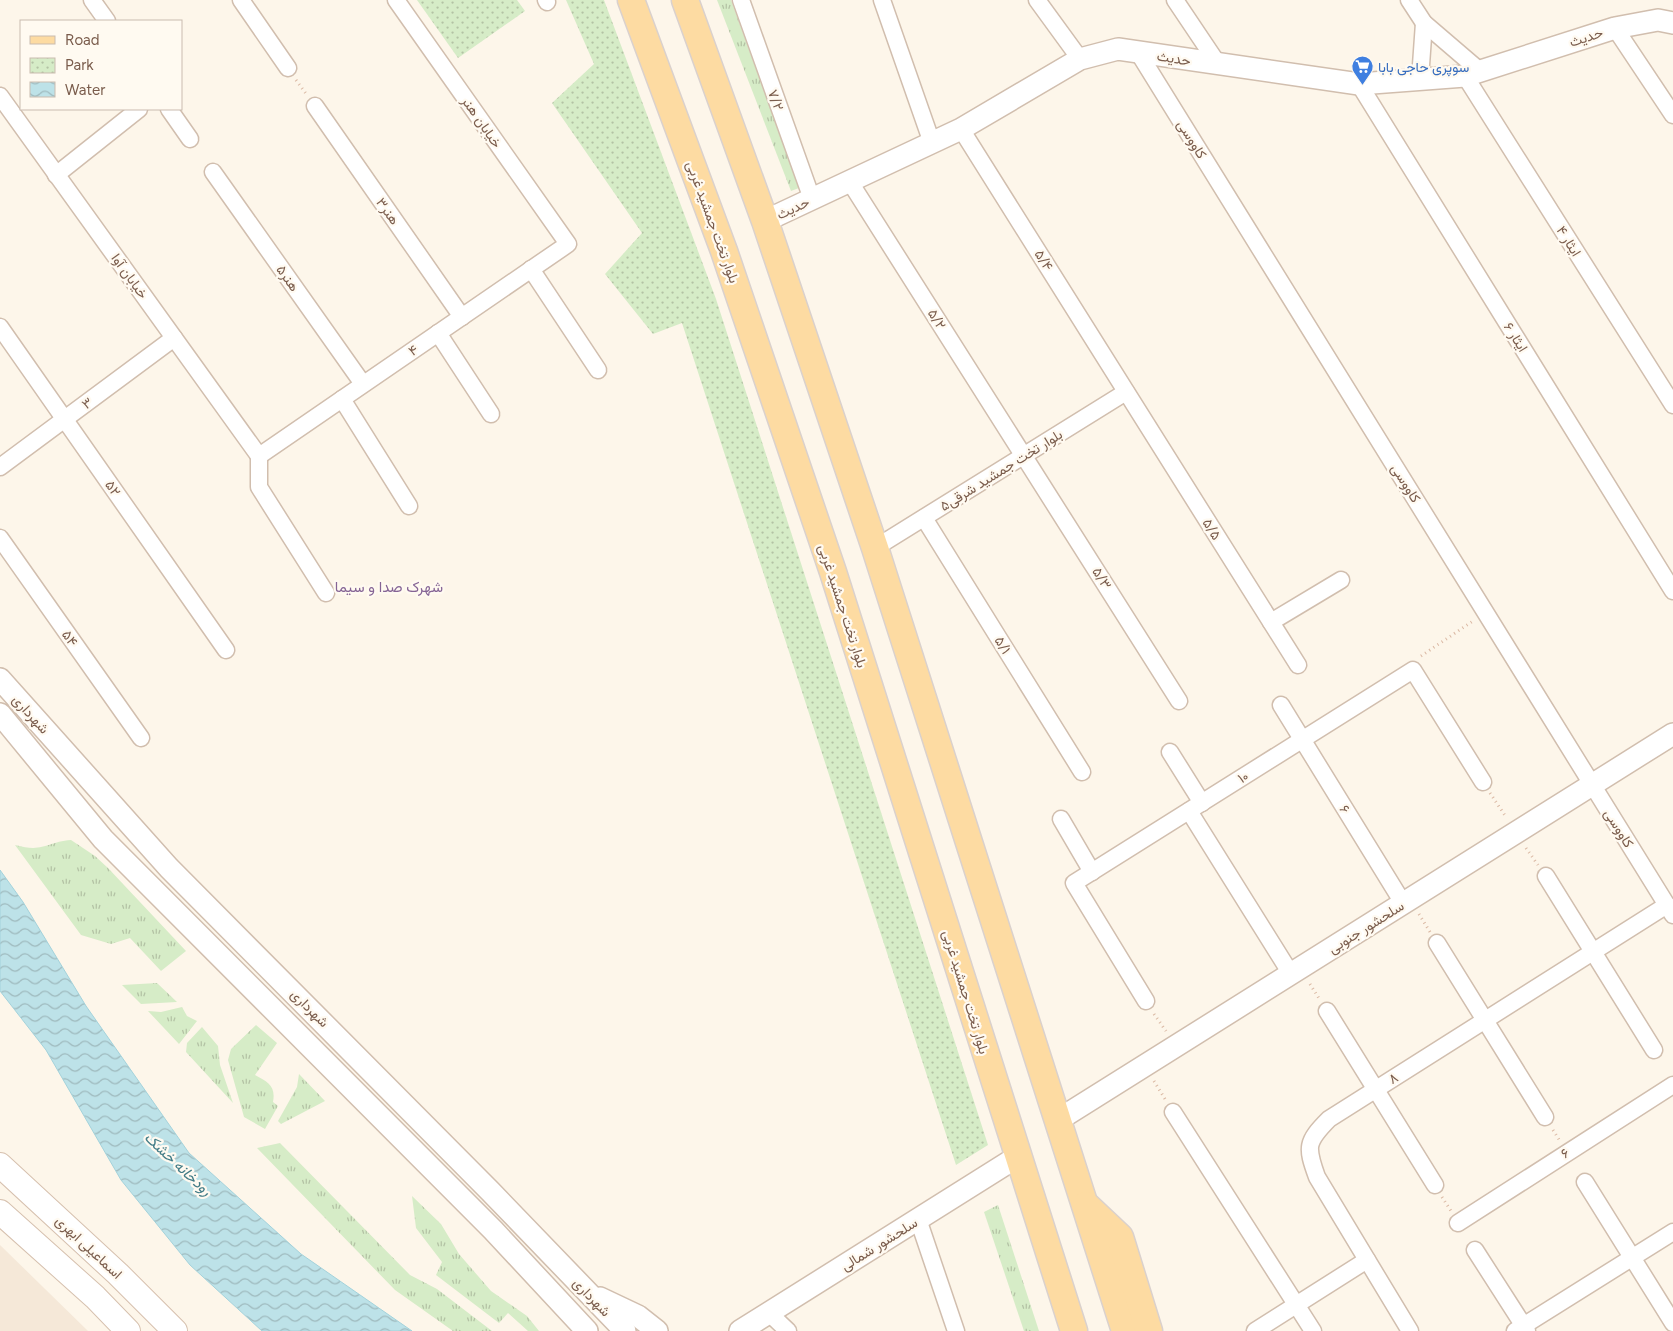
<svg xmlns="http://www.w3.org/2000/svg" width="1673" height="1331" viewBox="0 0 1673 1331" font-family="Figtree,Vazirmatn,sans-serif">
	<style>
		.residential { fill: #f5e8d8 }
		.grass { fill: url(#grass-tufts) }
		.park { fill: url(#park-dots) }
		.water { fill: url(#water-waves); stroke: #a3d2db }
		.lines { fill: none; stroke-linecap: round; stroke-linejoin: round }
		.minor-casing { stroke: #d1beae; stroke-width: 19 }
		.tertiary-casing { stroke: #d1beae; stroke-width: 24 }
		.secondary-casing { stroke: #d6c0ae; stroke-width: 26 }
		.primary-casing { stroke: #dad1cd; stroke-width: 29 }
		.path { stroke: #dab8a3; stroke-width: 3; stroke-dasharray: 1 4; stroke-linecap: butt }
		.minor { stroke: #fff; stroke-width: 16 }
		.tertiary { stroke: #fff; stroke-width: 21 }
		.secondary { stroke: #fff; stroke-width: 24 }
		.primary { stroke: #fddba2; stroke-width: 26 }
		.labels { text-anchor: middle; stroke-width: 4.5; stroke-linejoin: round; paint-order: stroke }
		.street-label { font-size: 14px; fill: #7a5c4c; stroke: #fffaf1 }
		.shop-label { font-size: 14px; fill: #366cbe; stroke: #fffaf1; text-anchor: start }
		.neighbourhood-label { font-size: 15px; fill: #856495; stroke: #fffaf1 }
		.water-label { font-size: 15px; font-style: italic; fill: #417b86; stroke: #fffaf1 }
	</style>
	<defs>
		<pattern id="grass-tufts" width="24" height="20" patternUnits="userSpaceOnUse" patternTransform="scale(1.25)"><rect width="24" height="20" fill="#d6ecc7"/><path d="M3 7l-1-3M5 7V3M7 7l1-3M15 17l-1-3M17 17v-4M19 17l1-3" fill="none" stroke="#b3c2a4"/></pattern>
		<pattern id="park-dots" width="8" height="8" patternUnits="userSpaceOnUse" patternTransform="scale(1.25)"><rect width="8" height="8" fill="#d6ecc7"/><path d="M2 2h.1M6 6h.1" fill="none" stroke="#b3c2a4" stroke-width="1.8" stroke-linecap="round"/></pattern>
		<pattern id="water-waves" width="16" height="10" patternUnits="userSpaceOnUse" patternTransform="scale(1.25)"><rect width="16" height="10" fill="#bde2e8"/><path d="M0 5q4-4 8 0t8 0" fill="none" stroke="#9fbabe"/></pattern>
	</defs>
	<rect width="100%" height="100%" fill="#fdf6ea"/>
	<polygon class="residential" points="0,1245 88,1331 0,1331"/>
	<g class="grass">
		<polygon points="717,0 731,0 799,188 791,191"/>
		<path d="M71,840L95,856L108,868L186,951L161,971L130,938L111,944L81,935L15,845C44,853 46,842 71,840Z"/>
		<polygon points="157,983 177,1002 141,1004 122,985"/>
		<polygon points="182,1007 187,1016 197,1021 179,1044 148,1011 161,1012"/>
		<path d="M256,1025L277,1043L255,1075C268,1082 276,1086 273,1102L278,1106L265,1129L244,1117L228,1060L231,1049Z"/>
		<polygon points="202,1027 218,1046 220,1065 233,1103 186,1052 187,1043"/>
		<polygon points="299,1074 325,1101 281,1124 278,1121 297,1087"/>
		<polygon points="280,1143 410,1275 437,1289 492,1331 453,1331 395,1290 257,1148"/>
		<polygon points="412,1196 441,1224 459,1254 491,1291 527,1316 539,1331 528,1331 508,1313 499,1323 436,1275 442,1262 416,1228"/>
		<polygon points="998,1205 1039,1331 1024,1331 984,1212"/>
	</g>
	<g class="park">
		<polygon points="417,0 517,0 525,11 458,58"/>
		<polygon points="566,0 604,0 716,299 988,1145 956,1165 682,323 653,334 605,274 642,233 552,103 594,64"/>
	</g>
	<polygon class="water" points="0,870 23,902 86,1006 189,1153 301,1254 412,1331 262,1331 190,1265 121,1180 46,1050 0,991"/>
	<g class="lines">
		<defs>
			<g id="minor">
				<polyline points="92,0 107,21"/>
				<polyline points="241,0 288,68"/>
				<polyline points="546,0 547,2"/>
				<polyline points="741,0 812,199"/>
				<polyline points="882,0 932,143"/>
				<polyline points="1037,0 1080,59"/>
				<polyline points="1175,0 1218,64"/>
				<polyline points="1409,0 1424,23 1480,71"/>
				<polyline points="1615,28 1673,115"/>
				<polyline points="1138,52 1673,915"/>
				<polyline points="1465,76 1673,405"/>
				<polyline points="1420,79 1424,23"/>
				<polyline points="1359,84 1673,591"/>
				<polyline points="0,96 259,456"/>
				<polyline points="315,106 462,317"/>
				<polyline points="169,109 190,139"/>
				<polyline points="961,129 1298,665"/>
				<polyline points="213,172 363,384"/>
				<polyline points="56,175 139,109"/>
				<polyline points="850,182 1179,701"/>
				<polyline points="531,269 598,370"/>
				<polyline points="0,327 226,650"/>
				<polyline points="438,333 491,414"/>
				<polyline points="342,399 409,506"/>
				<polyline points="259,456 568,244 396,0"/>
				<polyline points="259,456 259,487 326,593"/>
				<polyline points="0,467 174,338"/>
				<polyline points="924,518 1082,772"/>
				<polyline points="0,538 141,738"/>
				<polyline points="875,548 1126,392"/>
				<polyline points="1271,622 1341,580"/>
				<polyline points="1281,705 1403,903"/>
				<polyline points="1170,752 1202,803"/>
				<polyline points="1189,811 1291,974"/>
				<polyline points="1061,819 1092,872"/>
				<polyline points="1546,876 1654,1050"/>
				<polyline points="1437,943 1545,1117"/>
				<polyline points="1146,1001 1074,883 1413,670 1483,782"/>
				<polyline points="1327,1011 1435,1185"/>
				<polyline points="1173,1112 1313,1331"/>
				<polyline points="1585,1182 1673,1323"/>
				<polyline points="918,1219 956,1331"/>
				<polyline points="1458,1223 1673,1085"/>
				<polyline points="1475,1250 1527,1331"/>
				<polyline points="769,1313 788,1331"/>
				<polyline points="1255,1331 1367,1260"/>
				<path d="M1410,1331L1317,1177C1306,1147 1306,1142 1329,1119L1667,905"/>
				<polyline points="1515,1331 1673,1232"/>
			</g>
			<g id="tertiary">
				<polyline points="765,221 961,129 1080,59 1118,49 1359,84 1465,76 1615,28 1658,20 1673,23"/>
				<polyline points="0,679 169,868 490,1191 625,1331"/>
				<polyline points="0,714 103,839 493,1230 587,1331"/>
				<polyline points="1058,1120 1673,734"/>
				<polyline points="600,1298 638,1316 657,1331"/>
				<polyline points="740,1331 1017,1157"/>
			</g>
			<g id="secondary">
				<polyline points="0,1165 118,1274 175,1331"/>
				<polyline points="0,1212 95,1297 128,1331"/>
			</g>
			<g id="primary">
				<polyline points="631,0 724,251 833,572 1074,1331"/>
				<polyline points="685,0 765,221 875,548 1125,1331"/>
				<polyline points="1086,1205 1120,1237 1149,1331"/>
			</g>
		</defs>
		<use href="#minor" class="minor-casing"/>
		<use href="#tertiary" class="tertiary-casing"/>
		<use href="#secondary" class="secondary-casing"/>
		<use href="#primary" class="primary-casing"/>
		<g class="path">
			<polyline points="296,80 307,95"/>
			<polyline points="1421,656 1473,621"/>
			<polyline points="1490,793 1506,817"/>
			<polyline points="1526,848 1538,865"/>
			<polyline points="1419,914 1430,932"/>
			<polyline points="1310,984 1320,1000"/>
			<polyline points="1154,1014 1166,1031"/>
			<polyline points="1154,1081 1165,1099"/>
			<polyline points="1553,1130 1560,1141"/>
			<polyline points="1442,1197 1451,1211"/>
		</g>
		<use href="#minor" class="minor"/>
		<use href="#tertiary" class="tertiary"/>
		<use href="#secondary" class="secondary"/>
		<use href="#primary" class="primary"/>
	</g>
	<defs>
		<symbol id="supermarket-pin" viewBox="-11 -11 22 30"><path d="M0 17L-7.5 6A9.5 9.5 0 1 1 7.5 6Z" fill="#3f7fe0" stroke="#fffaf1"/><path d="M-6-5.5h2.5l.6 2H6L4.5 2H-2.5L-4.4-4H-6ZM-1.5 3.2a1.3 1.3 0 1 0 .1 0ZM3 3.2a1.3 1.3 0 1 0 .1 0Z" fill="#fff"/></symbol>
	</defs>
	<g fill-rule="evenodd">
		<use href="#supermarket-pin" x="1350" y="54" width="25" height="34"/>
	</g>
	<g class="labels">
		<g class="street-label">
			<text transform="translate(1586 37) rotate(-18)" y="5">حدیث</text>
			<text transform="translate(1174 58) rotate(9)" y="5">حدیث</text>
			<text transform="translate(776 100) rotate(70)" y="5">۷/۲</text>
			<text transform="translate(482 122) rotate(55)" y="5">خیابان هنر</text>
			<text transform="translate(1192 139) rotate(58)" y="5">کاووسی</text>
			<text transform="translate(793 208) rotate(-25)" y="5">حدیث</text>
			<text transform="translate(388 211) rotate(55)" y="5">هنر۳</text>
			<text transform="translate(713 222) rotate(70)" y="5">بلوار تخت جمشید غربی</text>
			<text transform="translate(1569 241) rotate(58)" y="5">ایثار ۴</text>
			<text transform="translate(1044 260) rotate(58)" y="5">۵/۴</text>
			<text transform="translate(130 276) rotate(54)" y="5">خیابان آوا</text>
			<text transform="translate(288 278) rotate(55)" y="5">هنر۵</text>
			<text transform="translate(937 319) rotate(58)" y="5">۵/۲</text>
			<text transform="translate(1516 337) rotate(58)" y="5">ایثار ۶</text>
			<text transform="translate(413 350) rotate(-34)" y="5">۴</text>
			<text transform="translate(87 403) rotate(-37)" y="5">۳</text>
			<text transform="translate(1001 470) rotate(-32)" y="5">بلوار تخت جمشید شرقی۵</text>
			<text transform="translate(1406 483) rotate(58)" y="5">کاووسی</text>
			<text transform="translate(113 488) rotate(55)" y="5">۵۲</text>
			<text transform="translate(1212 529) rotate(58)" y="5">۵/۵</text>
			<text transform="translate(1102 578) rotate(58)" y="5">۵/۳</text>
			<text transform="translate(843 606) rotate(72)" y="5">بلوار تخت جمشید غربی</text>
			<text transform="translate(70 638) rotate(55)" y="5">۵۴</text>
			<text transform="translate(1003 645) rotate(58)" y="5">۵/۱</text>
			<text transform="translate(31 714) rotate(48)" y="5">شهرداری</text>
			<text transform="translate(1243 777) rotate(-32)" y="5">۱۰</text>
			<text transform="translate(1345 809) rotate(58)" y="5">۶</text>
			<text transform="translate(1619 828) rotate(58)" y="5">کاووسی</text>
			<text transform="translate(1366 927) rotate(-32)" y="5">سلحشور جنوبی</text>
			<text transform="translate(966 992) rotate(73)" y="5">بلوار تخت جمشید غربی</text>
			<text transform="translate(310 1008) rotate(45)" y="5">شهرداری</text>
			<text transform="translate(1393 1078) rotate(-32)" y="5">۸</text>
			<text transform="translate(1565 1153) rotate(-33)" y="5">۶</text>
			<text transform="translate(879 1244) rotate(-32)" y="5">سلحشور شمالی</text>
			<text transform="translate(89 1247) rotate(43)" y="5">اسماعیلی ابهری</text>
			<text transform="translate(592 1297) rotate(46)" y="5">شهرداری</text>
		</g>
		<g class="shop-label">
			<text x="1378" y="72">سوپری حاجی بابا</text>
		</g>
		<g class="neighbourhood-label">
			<text x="389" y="592">شهرک صدا و سیما</text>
		</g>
		<g class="water-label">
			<text transform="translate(178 1164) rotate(43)" y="5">رودخانه خشک</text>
		</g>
	</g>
	<rect x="20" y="20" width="162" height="90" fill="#fffaf1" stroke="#cabbaf"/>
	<rect x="30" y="36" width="25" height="8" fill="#fddba2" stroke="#cabbaf"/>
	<text x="65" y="45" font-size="15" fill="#7a5c4c">Road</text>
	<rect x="30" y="58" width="25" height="15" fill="url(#park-dots)" stroke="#cabbaf"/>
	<text x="65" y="70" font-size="15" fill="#7a5c4c">Park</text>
	<rect x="30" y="82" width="25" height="15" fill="url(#water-waves)" stroke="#cabbaf"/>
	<text x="65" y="95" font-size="15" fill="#7a5c4c">Water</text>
</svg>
